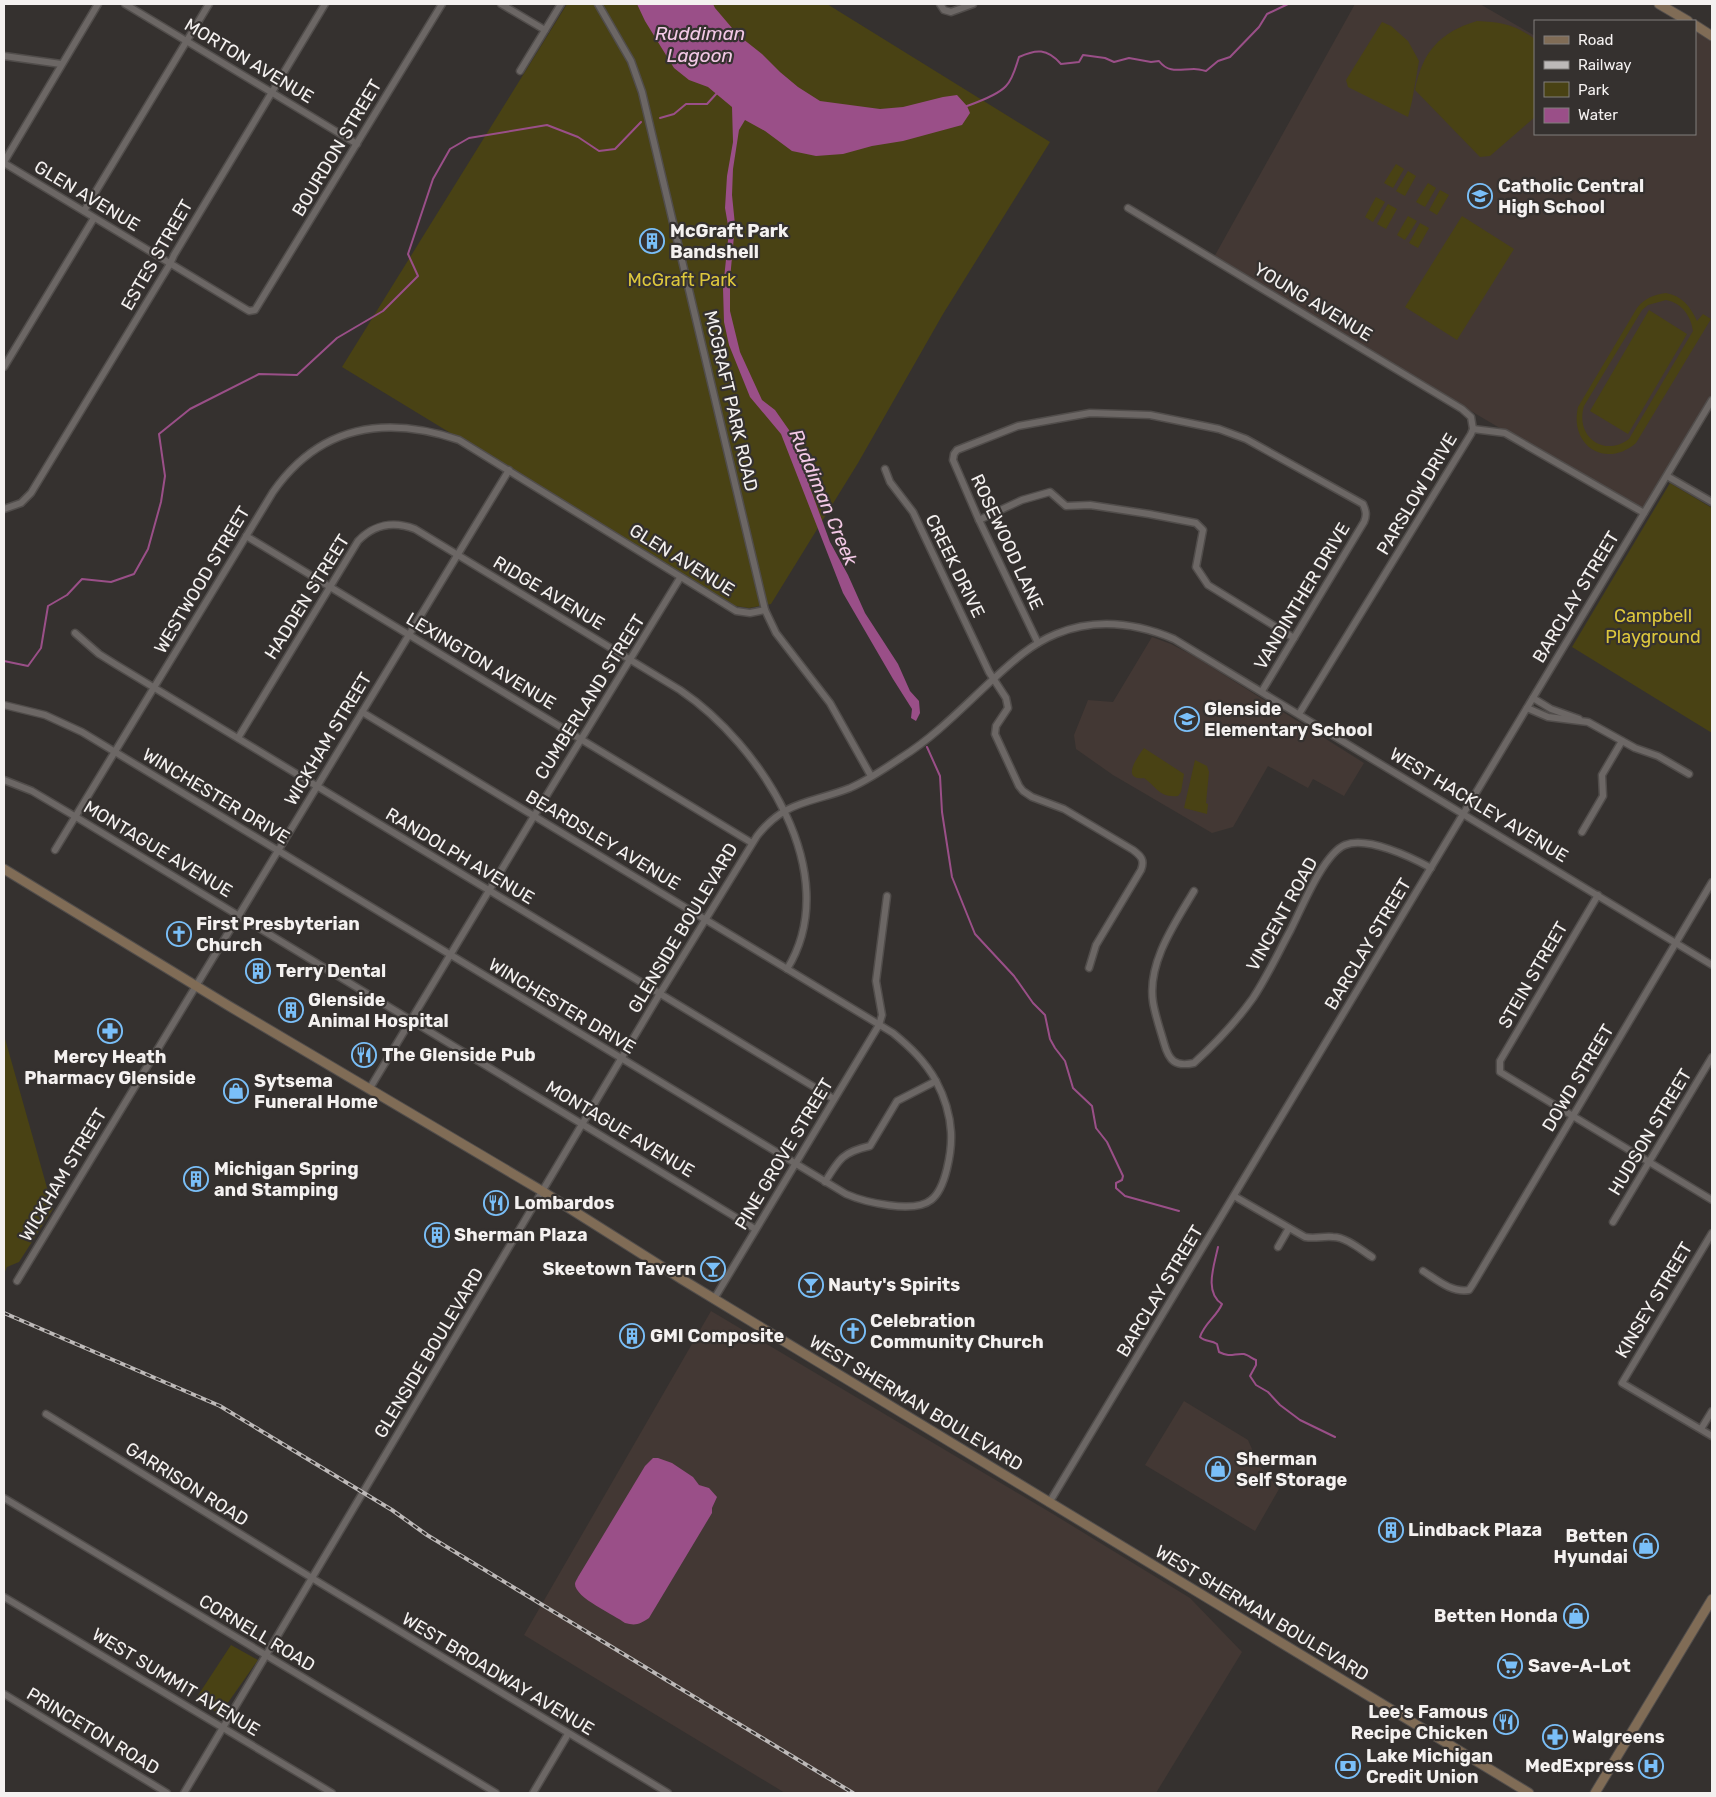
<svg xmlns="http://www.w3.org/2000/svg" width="1716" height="1797" viewBox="0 0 1716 1797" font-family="Rubik,sans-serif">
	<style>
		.built { fill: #433834 }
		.green { fill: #494214; fill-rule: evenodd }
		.water { fill: #9a4f88 }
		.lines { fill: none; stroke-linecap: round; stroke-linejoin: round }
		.stream { stroke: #9a4f88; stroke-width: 2 }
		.street-casing { stroke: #514d4b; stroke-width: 9 }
		.secondary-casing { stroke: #514d4b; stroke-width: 11 }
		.street { stroke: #6c6765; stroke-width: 6 }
		.secondary { stroke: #806c56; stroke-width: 9 }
		.rail-casing { stroke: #bdb9b8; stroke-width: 4 }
		.rail { stroke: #35312f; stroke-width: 2; stroke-dasharray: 5.5; stroke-linecap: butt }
		.labels { text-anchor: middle; stroke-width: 4.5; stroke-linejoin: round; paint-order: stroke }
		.street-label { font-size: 18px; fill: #f4f1f0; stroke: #35312f }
		.poi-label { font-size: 18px; font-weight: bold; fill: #f4f1f0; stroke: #35312f; text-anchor: start }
		.park-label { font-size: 18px; fill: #ddc73c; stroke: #35312f }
		.water-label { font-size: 19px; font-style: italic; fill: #f3c9e6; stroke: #35312f }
	</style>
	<rect width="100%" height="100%" fill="#35312f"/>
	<g class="built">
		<polygon points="1355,4 1480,4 1535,36 1535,134 1695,134 1695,25 1712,36 1712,401 1644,513 1213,259"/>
		<polygon points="1152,637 1171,644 1194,656 1364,763 1344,796 1313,779 1308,788 1268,766 1233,827 1212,833 1113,775 1076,749 1074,735 1088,700 1113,702"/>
		<polygon points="711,1311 1053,1514 1190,1598 1242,1652 1156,1793 785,1793 524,1635"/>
		<polygon points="1184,1401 1248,1440 1259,1465 1279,1489 1255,1531 1145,1465"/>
	</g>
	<g class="green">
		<polygon points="567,4 827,4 1050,142 943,314 858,463 771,604 749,608 735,606 342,367"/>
		<path d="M1477,21C1502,22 1515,25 1535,39V117L1490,156L1480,157L1415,90C1422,52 1440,32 1477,21Z"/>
		<polygon points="1382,22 1391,26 1408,41 1419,61 1412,101 1408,117 1348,87 1346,80"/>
		<polygon points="1396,164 1404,169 1393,188 1384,183"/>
		<polygon points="1408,171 1416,176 1405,196 1396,191"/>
		<polygon points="1428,183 1436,188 1425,207 1416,202"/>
		<polygon points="1440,190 1449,195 1437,215 1429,210"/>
		<polygon points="1376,197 1385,202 1373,222 1365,217"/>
		<polygon points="1388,204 1397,209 1386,229 1377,224"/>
		<polygon points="1408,216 1417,221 1405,240 1397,235"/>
		<polygon points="1462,216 1514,249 1457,340 1405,307"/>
		<polygon points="1420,223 1429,228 1418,248 1409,243"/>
		<path d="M1666,293C1682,296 1690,306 1697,321L1703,314L1711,319L1636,443C1606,469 1569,446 1578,407L1637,308C1645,298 1653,295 1666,293ZM1666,300C1682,303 1691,316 1693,331L1629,439C1603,458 1575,436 1584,406L1642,310L1648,305Z"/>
		<polygon points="1649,310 1687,334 1628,434 1590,411"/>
		<polygon points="1670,483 1712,508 1712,733 1572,647"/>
		<path d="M1144,748L1184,774L1181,792L1178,796C1159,798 1156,786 1144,778C1120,781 1138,756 1144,748Z"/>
		<polygon points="1195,760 1207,766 1209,772 1206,803 1208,804 1207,814 1184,808"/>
		<polygon points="4,1035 53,1209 19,1262 7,1267 4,1274"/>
		<polygon points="231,1645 258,1660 220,1714 195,1700"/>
	</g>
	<g class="water">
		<polygon points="637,4 713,4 715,8 738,35 762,54 780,72 798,87 820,101 880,109 903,107 943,97 957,95 967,106 970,113 962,125 903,141 872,146 843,154 816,156 792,151 765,131 745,120 739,130 733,169 732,195 735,225 730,279 730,311 740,352 762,400 775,410 789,430 830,542 848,575 865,613 898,664 910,691 919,701 920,713 916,721 911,718 912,709 893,679 843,593 781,434 750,397 729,345 724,322 723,288 729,231 725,208 727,176 733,142 732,107 708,87 689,80 674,68 645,21"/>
		<path d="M653,1458H658L672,1463L693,1477L699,1485L709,1488L717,1497L712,1508V1513L649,1618C640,1624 636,1626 625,1623C615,1615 575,1598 575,1584C575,1582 577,1579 578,1577L645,1466Z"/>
	</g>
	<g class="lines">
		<g class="stream">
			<path d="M967,106C978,102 998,95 1006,86C1013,79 1016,66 1019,57C1036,49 1047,48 1061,64L1079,62L1083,55L1105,58L1114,62L1129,58L1151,62L1159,61C1169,74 1180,69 1194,69C1198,69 1202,70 1206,71L1218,61L1230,57L1259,27L1267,14L1288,4"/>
			<polyline points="660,118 674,114 686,104 707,104 717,93"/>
			<polyline points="4,661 28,666 41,648 48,606 67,595 82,579 111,582 134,574 148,549 161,502 165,476 159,434 190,409 259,374 297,375 337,338 383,311 418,276 408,254 433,179 450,149 469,138 547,125 578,137 599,151 615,149 641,122"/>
			<polyline points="927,747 940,776 942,812 952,877 975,934 1014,976 1033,1003 1045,1015 1050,1039 1055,1048 1065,1061 1073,1088 1092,1106 1096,1128 1107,1142 1123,1176 1122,1180 1116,1183 1116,1188 1125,1196 1179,1211"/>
			<path d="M1218,1247C1214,1266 1204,1292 1222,1304C1217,1316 1204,1324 1200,1337C1205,1342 1211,1340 1217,1344L1219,1352C1231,1358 1234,1353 1244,1354C1248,1355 1253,1359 1256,1360V1365L1250,1376L1256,1385L1268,1392L1280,1405L1300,1420L1335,1437"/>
		</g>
		<defs>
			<g id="street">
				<polyline points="125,4 357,144"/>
				<polyline points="501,4 545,30"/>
				<polyline points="598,4 631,61 642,92 765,610 776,633 830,703 871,776"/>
				<polyline points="940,4 944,10 951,12 973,4"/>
				<polyline points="4,56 61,64"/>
				<polyline points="520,71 561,4"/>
				<polyline points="4,162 98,4"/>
				<polyline points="4,163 244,308 249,311 255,310 442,4"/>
				<polyline points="1128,208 1462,409 1471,417 1473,429 1471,434 1299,714"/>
				<polyline points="84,211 209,4"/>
				<polyline points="4,367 94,218"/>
				<polyline points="1473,429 1505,433 1644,513"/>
				<path d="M885,469L890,482L913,512L989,672L1006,698L1008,708L996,726L995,734L1019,786L1023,791L1032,797L1064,809L1133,850C1141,856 1145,860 1141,870L1096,945L1089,968"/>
				<polyline points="1667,476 1712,502"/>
				<polyline points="4,509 21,503 31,493 170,264 174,255 325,4"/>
				<polyline points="979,520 1022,500 1050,492 1066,506 1090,505 1149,514 1196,523 1203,530 1196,567 1208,585 1294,638"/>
				<polyline points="246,536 752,843"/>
				<polyline points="75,633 99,654 115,664 834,1099"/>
				<path d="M1038,643L979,520L953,460L954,454L957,450L1018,426L1090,413L1150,415L1219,429L1246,439L1363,504C1366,511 1367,515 1364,522L1262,691"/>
				<polyline points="1533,698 1551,709 1579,719"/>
				<path d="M4,705L45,715L82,732L846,1194C864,1202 914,1214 931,1200C946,1189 952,1150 951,1132C950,1115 944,1096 936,1081C925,1061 910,1047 893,1033L362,712"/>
				<polyline points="1527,708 1548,717 1588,722 1635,748 1658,756 1689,774"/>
				<path d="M238,738L358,541C374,524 394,521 415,529L680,690C760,744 846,874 787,969"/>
				<polyline points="4,780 32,791 76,817 755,1229"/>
				<polyline points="1582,832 1603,796 1602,775 1622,741"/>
				<path d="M55,850L273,492C320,425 385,415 459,440L736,611L750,613L765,610"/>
				<path d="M1194,891C1175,923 1147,963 1153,1002C1155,1015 1160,1029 1164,1043C1169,1061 1175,1067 1194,1063C1216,1043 1236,1022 1253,998C1267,977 1278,953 1290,931C1301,910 1323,854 1345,845C1367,836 1411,857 1431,868"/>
				<polyline points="1598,895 1500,1061 1500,1072 1712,1200"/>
				<polyline points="370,1088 534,816 680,578"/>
				<path d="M825,1182C839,1159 843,1152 870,1146L897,1101L936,1081"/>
				<path d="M1234,1196L1305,1237C1315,1239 1323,1236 1333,1237C1346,1237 1361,1250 1372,1257"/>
				<polyline points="1613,1222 1712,1057"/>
				<polyline points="1712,1233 1622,1383 1712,1436"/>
				<polyline points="1278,1247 1289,1228"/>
				<path d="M1423,1271C1437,1280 1452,1293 1469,1290L1473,1284L1712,882"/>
				<polyline points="17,1281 509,470"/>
				<polyline points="714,1299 879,1025 882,1015 876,981 887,896"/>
				<polyline points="46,1414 320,1583 668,1793"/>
				<polyline points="1701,1429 1712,1411"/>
				<polyline points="4,1498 496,1793"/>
				<polyline points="1049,1503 1712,400"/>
				<polyline points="4,1597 332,1793"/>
				<polyline points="4,1694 167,1793"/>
				<path d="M184,1793L659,995L757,836C785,800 812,803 850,788C868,780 886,768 902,757C934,737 961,709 989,683C1010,664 1029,645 1056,634C1095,618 1136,623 1174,639L1712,965"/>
				<polyline points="533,1793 568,1734"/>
			</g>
			<g id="secondary">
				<polyline points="1659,4 1688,21"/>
				<polyline points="1695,25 1712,36"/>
				<polyline points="4,869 229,1006 542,1191 683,1280 1529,1793"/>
				<polyline points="1595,1793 1712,1599"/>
			</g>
		</defs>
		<use href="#street" class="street-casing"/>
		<use href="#secondary" class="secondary-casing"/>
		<use href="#street" class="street"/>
		<use href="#secondary" class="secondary"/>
		<defs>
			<polyline id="rail" points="4,1313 220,1406 392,1510 427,1535 853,1793"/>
		</defs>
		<use href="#rail" class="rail-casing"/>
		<use href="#rail" class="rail"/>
	</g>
	<defs>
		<symbol id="school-ring" viewBox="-11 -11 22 22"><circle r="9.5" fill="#35312f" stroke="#7abff8" stroke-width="1.5"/><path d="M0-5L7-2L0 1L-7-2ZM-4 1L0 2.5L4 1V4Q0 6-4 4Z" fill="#7abff8"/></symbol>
		<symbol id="building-ring" viewBox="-11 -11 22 22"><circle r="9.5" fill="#35312f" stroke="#7abff8" stroke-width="1.5"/><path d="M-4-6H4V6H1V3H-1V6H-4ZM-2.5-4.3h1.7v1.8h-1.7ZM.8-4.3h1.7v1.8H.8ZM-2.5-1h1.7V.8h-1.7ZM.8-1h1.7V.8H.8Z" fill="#7abff8"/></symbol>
		<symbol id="church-ring" viewBox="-11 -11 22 22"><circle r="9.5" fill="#35312f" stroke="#7abff8" stroke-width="1.5"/><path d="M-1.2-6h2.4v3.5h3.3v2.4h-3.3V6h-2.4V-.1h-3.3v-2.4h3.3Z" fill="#7abff8"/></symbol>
		<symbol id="pharmacy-ring" viewBox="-11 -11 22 22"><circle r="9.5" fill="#35312f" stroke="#7abff8" stroke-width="1.5"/><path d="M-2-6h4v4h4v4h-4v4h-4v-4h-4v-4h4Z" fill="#7abff8"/></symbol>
		<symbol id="restaurant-ring" viewBox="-11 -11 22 22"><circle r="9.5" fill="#35312f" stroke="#7abff8" stroke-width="1.5"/><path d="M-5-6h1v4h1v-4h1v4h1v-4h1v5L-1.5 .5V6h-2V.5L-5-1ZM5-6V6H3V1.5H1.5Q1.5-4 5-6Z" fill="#7abff8"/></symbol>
		<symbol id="shop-ring" viewBox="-11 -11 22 22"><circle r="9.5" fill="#35312f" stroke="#7abff8" stroke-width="1.5"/><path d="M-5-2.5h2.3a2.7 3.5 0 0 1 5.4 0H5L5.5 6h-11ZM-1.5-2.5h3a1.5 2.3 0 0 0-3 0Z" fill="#7abff8"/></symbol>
		<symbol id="bar-ring" viewBox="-11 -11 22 22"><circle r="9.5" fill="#35312f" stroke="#7abff8" stroke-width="1.5"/><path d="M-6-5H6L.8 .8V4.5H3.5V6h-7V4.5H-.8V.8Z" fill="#7abff8"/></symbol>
		<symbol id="supermarket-ring" viewBox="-11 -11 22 22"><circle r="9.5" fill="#35312f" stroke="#7abff8" stroke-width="1.5"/><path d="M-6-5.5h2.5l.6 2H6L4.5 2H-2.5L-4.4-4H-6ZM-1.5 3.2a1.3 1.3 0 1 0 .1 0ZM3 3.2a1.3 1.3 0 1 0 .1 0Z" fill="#7abff8"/></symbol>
		<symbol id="bank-ring" viewBox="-11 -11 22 22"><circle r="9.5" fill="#35312f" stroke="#7abff8" stroke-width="1.5"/><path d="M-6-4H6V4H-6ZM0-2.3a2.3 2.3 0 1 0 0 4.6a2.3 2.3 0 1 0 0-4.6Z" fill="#7abff8"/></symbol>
		<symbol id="hospital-ring" viewBox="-11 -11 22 22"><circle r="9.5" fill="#35312f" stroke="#7abff8" stroke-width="1.5"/><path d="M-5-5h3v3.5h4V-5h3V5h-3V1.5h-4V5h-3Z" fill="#7abff8"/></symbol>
	</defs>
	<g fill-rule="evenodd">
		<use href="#school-ring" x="1466" y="182" width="28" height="28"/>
		<use href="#building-ring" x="638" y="227" width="28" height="28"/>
		<use href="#school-ring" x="1173" y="705" width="28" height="28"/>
		<use href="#church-ring" x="165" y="920" width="28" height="28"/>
		<use href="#building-ring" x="244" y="957" width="28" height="28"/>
		<use href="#building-ring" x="277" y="996" width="28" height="28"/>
		<use href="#pharmacy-ring" x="96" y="1017" width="28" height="28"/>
		<use href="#restaurant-ring" x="350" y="1041" width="28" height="28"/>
		<use href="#shop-ring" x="222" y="1077" width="28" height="28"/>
		<use href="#building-ring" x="182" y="1165" width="28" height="28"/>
		<use href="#restaurant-ring" x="482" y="1189" width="28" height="28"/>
		<use href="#building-ring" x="423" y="1221" width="28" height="28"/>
		<use href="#bar-ring" x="699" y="1255" width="28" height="28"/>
		<use href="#bar-ring" x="797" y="1271" width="28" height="28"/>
		<use href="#church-ring" x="839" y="1317" width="28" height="28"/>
		<use href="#building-ring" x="618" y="1322" width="28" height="28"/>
		<use href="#shop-ring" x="1204" y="1455" width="28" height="28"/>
		<use href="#building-ring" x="1377" y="1516" width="28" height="28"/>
		<use href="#shop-ring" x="1632" y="1532" width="28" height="28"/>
		<use href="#shop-ring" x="1562" y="1602" width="28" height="28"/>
		<use href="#supermarket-ring" x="1496" y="1652" width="28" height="28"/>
		<use href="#restaurant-ring" x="1492" y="1708" width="28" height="28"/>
		<use href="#pharmacy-ring" x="1541" y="1723" width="28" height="28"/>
		<use href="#bank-ring" x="1334" y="1752" width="28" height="28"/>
		<use href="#hospital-ring" x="1637" y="1752" width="28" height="28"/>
	</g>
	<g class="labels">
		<g class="street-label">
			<text transform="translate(249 61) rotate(31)" y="6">MORTON AVENUE</text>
			<text transform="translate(337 148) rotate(-59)" y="6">BOURDON STREET</text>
			<text transform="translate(87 196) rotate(31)" y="6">GLEN AVENUE</text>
			<text transform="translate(157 255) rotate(-60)" y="6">ESTES STREET</text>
			<text transform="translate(1313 302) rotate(31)" y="6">YOUNG AVENUE</text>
			<text transform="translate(731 401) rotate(77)" y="6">MCGRAFT PARK ROAD</text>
			<text transform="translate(1417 494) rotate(-59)" y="6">PARSLOW DRIVE</text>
			<text transform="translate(1007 542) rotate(65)" y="6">ROSEWOOD LANE</text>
			<text transform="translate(682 560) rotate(32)" y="6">GLEN AVENUE</text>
			<text transform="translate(955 566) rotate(64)" y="6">CREEK DRIVE</text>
			<text transform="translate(202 580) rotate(-59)" y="6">WESTWOOD STREET</text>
			<text transform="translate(549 593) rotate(31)" y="6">RIDGE AVENUE</text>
			<text transform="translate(1302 596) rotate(-59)" y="6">VANDINTHER DRIVE</text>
			<text transform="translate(307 597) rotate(-58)" y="6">HADDEN STREET</text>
			<text transform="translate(1576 597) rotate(-59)" y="6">BARCLAY STREET</text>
			<text transform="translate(481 661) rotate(31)" y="6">LEXINGTON AVENUE</text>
			<text transform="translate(590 697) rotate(-58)" y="6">CUMBERLAND STREET</text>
			<text transform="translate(328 739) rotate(-59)" y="6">WICKHAM STREET</text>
			<text transform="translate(216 796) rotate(31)" y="6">WINCHESTER DRIVE</text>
			<text transform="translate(1479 805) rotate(31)" y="6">WEST HACKLEY AVENUE</text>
			<text transform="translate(603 840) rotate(31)" y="6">BEARDSLEY AVENUE</text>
			<text transform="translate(158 849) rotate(31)" y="6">MONTAGUE AVENUE</text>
			<text transform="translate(460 856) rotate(31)" y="6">RANDOLPH AVENUE</text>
			<text transform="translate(1282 914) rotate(-61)" y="6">VINCENT ROAD</text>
			<text transform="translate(683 928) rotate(-59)" y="6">GLENSIDE BOULEVARD</text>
			<text transform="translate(1368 944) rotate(-59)" y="6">BARCLAY STREET</text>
			<text transform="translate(1533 975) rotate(-60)" y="6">STEIN STREET</text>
			<text transform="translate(562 1006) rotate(31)" y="6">WINCHESTER DRIVE</text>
			<text transform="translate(1578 1078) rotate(-59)" y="6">DOWD STREET</text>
			<text transform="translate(620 1129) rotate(31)" y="6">MONTAGUE AVENUE</text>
			<text transform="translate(1650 1132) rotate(-59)" y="6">HUDSON STREET</text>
			<text transform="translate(784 1154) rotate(-59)" y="6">PINE GROVE STREET</text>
			<text transform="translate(63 1175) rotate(-59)" y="6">WICKHAM STREET</text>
			<text transform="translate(1160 1291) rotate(-59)" y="6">BARCLAY STREET</text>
			<text transform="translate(1654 1300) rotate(-59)" y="6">KINSEY STREET</text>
			<text transform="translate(429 1353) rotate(-59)" y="6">GLENSIDE BOULEVARD</text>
			<text transform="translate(916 1403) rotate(31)" y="6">WEST SHERMAN BOULEVARD</text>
			<text transform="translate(187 1484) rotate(32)" y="6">GARRISON ROAD</text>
			<text transform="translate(1262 1613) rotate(31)" y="6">WEST SHERMAN BOULEVARD</text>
			<text transform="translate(257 1633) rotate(31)" y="6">CORNELL ROAD</text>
			<text transform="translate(498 1674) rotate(31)" y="6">WEST BROADWAY AVENUE</text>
			<text transform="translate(176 1682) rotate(31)" y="6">WEST SUMMIT AVENUE</text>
			<text transform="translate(93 1731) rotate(31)" y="6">PRINCETON ROAD</text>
		</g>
		<g class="poi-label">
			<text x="1498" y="192">Catholic Central<tspan x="1498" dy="21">High School</tspan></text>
			<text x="670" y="237">McGraft Park<tspan x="670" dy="21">Bandshell</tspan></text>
			<text x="1204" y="715">Glenside<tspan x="1204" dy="21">Elementary School</tspan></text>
			<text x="196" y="930">First Presbyterian<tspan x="196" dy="21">Church</tspan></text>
			<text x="276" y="977">Terry Dental</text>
			<text x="308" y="1006">Glenside<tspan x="308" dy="21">Animal Hospital</tspan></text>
			<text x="382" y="1061">The Glenside Pub</text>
			<text x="110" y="1063" text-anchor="middle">Mercy Heath<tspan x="110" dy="21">Pharmacy Glenside</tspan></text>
			<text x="254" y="1087">Sytsema<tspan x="254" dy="21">Funeral Home</tspan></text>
			<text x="214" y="1175">Michigan Spring<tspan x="214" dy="21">and Stamping</tspan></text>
			<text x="514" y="1209">Lombardos</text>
			<text x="454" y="1241">Sherman Plaza</text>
			<text x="696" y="1275" text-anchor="end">Skeetown Tavern</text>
			<text x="828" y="1291">Nauty's Spirits</text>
			<text x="870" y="1327">Celebration<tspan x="870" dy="21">Community Church</tspan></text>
			<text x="650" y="1342">GMI Composite</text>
			<text x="1236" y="1465">Sherman<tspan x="1236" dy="21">Self Storage</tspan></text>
			<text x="1408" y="1536">Lindback Plaza</text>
			<text x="1628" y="1542" text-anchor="end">Betten<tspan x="1628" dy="21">Hyundai</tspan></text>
			<text x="1558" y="1622" text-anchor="end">Betten Honda</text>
			<text x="1528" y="1672">Save-A-Lot</text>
			<text x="1488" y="1718" text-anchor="end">Lee's Famous<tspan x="1488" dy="21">Recipe Chicken</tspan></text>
			<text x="1572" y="1743">Walgreens</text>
			<text x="1366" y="1762">Lake Michigan<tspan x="1366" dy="21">Credit Union</tspan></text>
			<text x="1634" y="1772" text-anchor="end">MedExpress</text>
		</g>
		<g class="park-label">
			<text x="682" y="286">McGraft Park</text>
			<text x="1653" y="622">Campbell<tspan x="1653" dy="21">Playground</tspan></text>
		</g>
		<g class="water-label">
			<text x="700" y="40">Ruddiman<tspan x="700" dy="22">Lagoon</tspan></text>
			<text transform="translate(824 497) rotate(67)" y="7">Ruddiman Creek</text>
		</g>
	</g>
	<rect width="1716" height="1797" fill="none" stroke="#f4f1f0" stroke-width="10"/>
	<rect x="1534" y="20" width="162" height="115" fill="#35312f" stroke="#817e7c"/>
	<rect x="1544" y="36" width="25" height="8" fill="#806c56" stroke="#817e7c"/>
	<text x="1578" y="45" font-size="15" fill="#f4f1f0">Road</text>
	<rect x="1544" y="61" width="25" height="8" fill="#bdb9b8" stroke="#817e7c"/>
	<text x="1578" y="70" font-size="15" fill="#f4f1f0">Railway</text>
	<rect x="1544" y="82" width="25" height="15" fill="#494214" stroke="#817e7c"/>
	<text x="1578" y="95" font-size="15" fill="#f4f1f0">Park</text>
	<rect x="1544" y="108" width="25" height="15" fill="#9a4f88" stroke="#817e7c"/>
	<text x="1578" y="120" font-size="15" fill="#f4f1f0">Water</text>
</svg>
